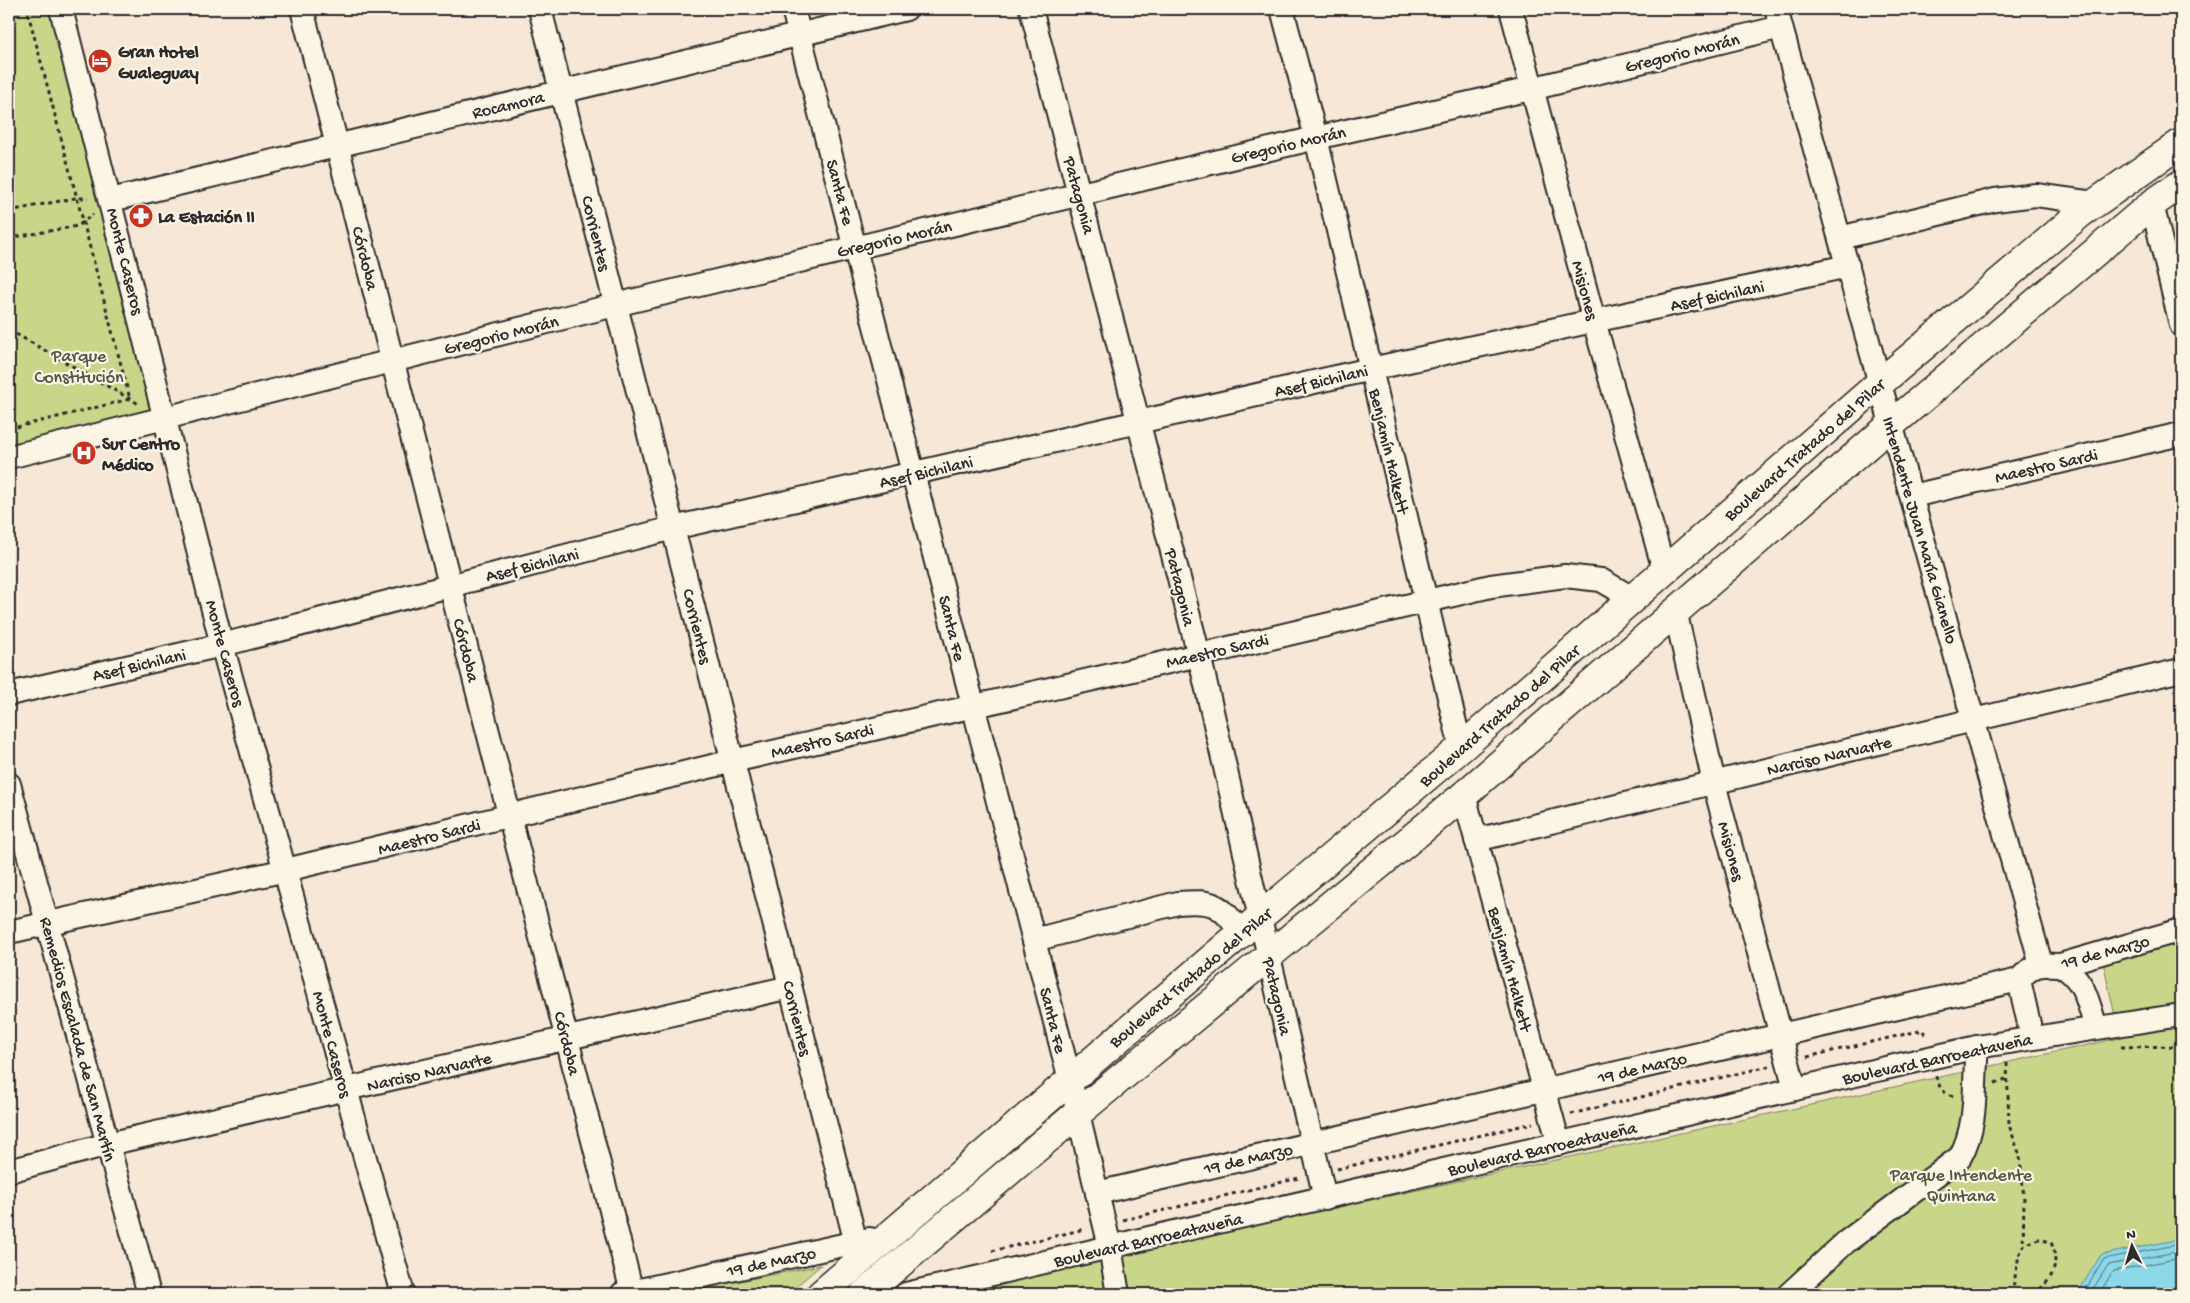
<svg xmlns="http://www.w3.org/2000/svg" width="2190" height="1303" viewBox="0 0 2190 1303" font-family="'Gochi Hand',sans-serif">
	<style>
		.green { fill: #c9d68a; stroke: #7a805a }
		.water { fill: #8ad8e8; stroke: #64939c }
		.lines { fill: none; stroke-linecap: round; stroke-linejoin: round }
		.shore { stroke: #517077; stroke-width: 1 }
		.street-casing { stroke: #2b2b2b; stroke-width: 26 }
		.secondary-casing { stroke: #2b2b2b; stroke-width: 31 }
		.path { stroke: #2b2b2b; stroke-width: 3; stroke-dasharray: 4 4; stroke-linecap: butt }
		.street { stroke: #fcf5e5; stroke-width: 22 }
		.secondary { stroke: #fcf5e5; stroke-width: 28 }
		.labels { text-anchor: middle; stroke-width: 4.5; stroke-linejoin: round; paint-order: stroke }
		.poi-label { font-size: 18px; font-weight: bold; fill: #2b2b2b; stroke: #fcf5e5; text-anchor: start }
		.street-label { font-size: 18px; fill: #2b2b2b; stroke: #fcf5e5 }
		.park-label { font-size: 18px; fill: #525643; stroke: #fcf5e5 }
	</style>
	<rect width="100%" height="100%" fill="#f7e7d6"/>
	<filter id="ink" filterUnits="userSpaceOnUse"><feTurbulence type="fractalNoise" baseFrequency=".02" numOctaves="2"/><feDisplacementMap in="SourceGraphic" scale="10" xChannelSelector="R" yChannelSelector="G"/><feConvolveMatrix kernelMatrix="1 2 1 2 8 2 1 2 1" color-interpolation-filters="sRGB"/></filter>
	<g filter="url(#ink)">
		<g class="green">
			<polygon points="9,9 59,9 165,419 9,456"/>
			<polygon points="2181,942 2181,1239 2101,1255 2077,1294 937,1294 2120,1038 2103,962"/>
			<polygon points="821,1265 787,1294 675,1294"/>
		</g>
		<polygon class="water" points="2181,1239 2181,1294 2077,1294 2101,1255"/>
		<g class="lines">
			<g class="shore">
				<polyline points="2083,1294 2104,1259 2181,1244"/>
				<polyline points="2090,1294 2108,1265 2181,1251"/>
				<polyline points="2099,1294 2113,1271 2181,1258"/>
			</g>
			<defs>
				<g id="street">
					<polyline points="61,9 222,645 403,1294"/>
					<polyline points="302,9 632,1292"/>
					<polyline points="540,9 856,1243"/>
					<polyline points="793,9 1070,1080 1110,1247 1118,1294"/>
					<polyline points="1031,9 1199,655 1325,1198"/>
					<polyline points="1282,9 1316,138 1461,748"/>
					<polyline points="1511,9 1594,321 1664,570"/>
					<polyline points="1776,9 2041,964"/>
					<polyline points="111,200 906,9"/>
					<polyline points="2152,204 2181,325"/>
					<polyline points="1840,238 1995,200 2036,195 2094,203"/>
					<polyline points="9,457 615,305 1316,138 1531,89 1781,27"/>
					<polyline points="1912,496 2181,434"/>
					<polyline points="1675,610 1714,783 1795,1089"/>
					<polyline points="9,694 222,645 673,528 1371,369 1848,266"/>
					<polyline points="9,784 149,1294"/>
					<polyline points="1464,795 1559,1144"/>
					<polyline points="1476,840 2181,670"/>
					<polyline points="9,932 286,870 733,761 1199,655 1491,586 1565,576 1601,580 1634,599"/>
					<path d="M1034,940L1178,903C1215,900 1219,904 1242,933"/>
					<path d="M2060,965C2086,980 2087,1001 2096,1027"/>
					<polyline points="2019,980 2032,1037"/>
					<polyline points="9,1171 108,1144 790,987"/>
					<path d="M1097,1193L2019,980C2033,964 2040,964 2060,965L2181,930"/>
					<polyline points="622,1294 870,1239"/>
					<polyline points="906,1294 1977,1047 2181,1015"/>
					<path d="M1789,1294L1846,1242L1960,1157C1979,1123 1973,1084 1977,1047"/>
				</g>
				<g id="secondary">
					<polyline points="821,1294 1260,917 1461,748 1880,383 2081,213 2181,143"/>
					<polyline points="864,1294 1078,1113 1464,795 1892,424 2152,204 2181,184"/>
				</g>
			</defs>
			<use href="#street" class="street-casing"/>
			<use href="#secondary" class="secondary-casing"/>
			<g class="path">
				<polyline points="9,30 23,9"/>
				<polyline points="9,211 75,198 88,198"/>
				<polyline points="9,238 78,226 93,214"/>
				<polyline points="9,330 139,404"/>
				<polyline points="9,429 130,399 27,9"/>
				<polyline points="2121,1047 2181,1046"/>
				<polyline points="1807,1057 1923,1030 1926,1038"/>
				<polyline points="2007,1063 2009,1125 2020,1156 2024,1199 2023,1248"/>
				<path d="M1936,1076C1938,1086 1944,1096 1956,1096"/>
				<polyline points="1995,1083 2006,1079"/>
				<polyline points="1571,1114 1769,1066"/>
				<polyline points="1337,1169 1533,1123"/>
				<polyline points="1123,1220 1299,1178"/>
				<polyline points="992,1251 1085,1229"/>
				<path d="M2012,1294L2019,1255L2025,1244L2039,1239L2051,1242C2060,1265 2053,1281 2033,1294"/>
			</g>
			<use href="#street" class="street"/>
			<use href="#secondary" class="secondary"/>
		</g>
	</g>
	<defs>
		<symbol id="hotel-disc" viewBox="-11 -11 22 22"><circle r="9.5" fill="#c8321e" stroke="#fcf5e5"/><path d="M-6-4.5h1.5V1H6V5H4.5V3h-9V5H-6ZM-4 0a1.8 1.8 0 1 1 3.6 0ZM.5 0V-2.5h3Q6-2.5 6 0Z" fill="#fff"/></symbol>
		<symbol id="pharmacy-disc" viewBox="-11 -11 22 22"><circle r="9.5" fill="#c8321e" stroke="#fcf5e5"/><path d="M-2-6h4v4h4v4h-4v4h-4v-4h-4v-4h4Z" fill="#fff"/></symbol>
		<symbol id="hospital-disc" viewBox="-11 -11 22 22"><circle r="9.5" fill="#c8321e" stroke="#fcf5e5"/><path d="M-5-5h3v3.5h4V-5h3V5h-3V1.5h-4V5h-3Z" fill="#fff"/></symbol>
	</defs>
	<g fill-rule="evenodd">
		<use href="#hotel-disc" x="86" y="47" width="28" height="28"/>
		<use href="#pharmacy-disc" x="127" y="202" width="28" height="28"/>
		<use href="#hospital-disc" x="70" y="439" width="28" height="28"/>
	</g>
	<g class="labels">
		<g class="poi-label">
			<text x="118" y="57">Gran Hotel<tspan x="118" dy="21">Gualeguay</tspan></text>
			<text x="158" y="222">La Estación II</text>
			<text x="102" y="449">Sur Centro<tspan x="102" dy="21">Médico</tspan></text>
		</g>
		<g class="street-label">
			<text transform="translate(1682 52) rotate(-14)" y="6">Gregorio Morán</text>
			<text transform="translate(508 104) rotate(-13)" y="6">Rocamora</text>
			<text transform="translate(1288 144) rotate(-13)" y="6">Gregorio Morán</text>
			<text transform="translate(841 192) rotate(75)" y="6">Santa Fe</text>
			<text transform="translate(1080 195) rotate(75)" y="6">Patagonia</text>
			<text transform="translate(597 233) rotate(76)" y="6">Corrientes</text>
			<text transform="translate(894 238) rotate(-13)" y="6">Gregorio Morán</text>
			<text transform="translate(366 258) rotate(76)" y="6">Córdoba</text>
			<text transform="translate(126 261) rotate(76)" y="6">Monte Caseros</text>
			<text transform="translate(1586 290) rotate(75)" y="6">Misiones</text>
			<text transform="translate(1717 295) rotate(-12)" y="6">Asef Bichilani</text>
			<text transform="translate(501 334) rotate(-14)" y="6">Gregorio Morán</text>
			<text transform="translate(1321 380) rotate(-13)" y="6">Asef Bichilani</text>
			<text transform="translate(1804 449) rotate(-41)" y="6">Boulevard Tratado del Pilar</text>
			<text transform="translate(1390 451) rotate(77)" y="6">Benjamín Halkett</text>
			<text transform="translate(2046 465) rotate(-13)" y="6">Maestro Sardi</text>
			<text transform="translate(926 471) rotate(-13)" y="6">Asef Bichilani</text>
			<text transform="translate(1921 530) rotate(74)" y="6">Intendente Juan María Gianello</text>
			<text transform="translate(532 564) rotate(-14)" y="6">Asef Bichilani</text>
			<text transform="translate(1181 587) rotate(76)" y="6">Patagonia</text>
			<text transform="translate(698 626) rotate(76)" y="6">Corrientes</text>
			<text transform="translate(953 628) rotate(76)" y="6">Santa Fe</text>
			<text transform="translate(467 650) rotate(76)" y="6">Córdoba</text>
			<text transform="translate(1217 650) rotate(-13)" y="6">Maestro Sardi</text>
			<text transform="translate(226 653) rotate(75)" y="6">Monte Caseros</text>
			<text transform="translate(139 664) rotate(-13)" y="6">Asef Bichilani</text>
			<text transform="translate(1499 715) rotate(-41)" y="6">Boulevard Tratado del Pilar</text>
			<text transform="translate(822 740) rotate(-13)" y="6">Maestro Sardi</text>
			<text transform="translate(1829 755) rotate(-13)" y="6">Narciso Narvarte</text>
			<text transform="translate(429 836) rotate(-14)" y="6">Maestro Sardi</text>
			<text transform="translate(1732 851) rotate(75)" y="6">Misiones</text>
			<text transform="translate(2105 951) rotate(-15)" y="6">19 de Marzo</text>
			<text transform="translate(1511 969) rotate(75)" y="6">Benjamín Halkett</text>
			<text transform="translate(1190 977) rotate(-40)" y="6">Boulevard Tratado del Pilar</text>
			<text transform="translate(1278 996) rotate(77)" y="6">Patagonia</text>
			<text transform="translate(798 1018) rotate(76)" y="6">Corrientes</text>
			<text transform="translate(1054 1020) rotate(76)" y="6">Santa Fe</text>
			<text transform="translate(79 1039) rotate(75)" y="6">Remedios Escalada de San Martín</text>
			<text transform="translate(568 1043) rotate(76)" y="6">Córdoba</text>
			<text transform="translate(333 1044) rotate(75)" y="6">Monte Caseros</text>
			<text transform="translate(1937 1058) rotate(-12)" y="6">Boulevard Barroeataveña</text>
			<text transform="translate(1642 1067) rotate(-13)" y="6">19 de Marzo</text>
			<text transform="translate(429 1071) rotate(-13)" y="6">Narciso Narvarte</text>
			<text transform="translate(1542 1148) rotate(-13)" y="6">Boulevard Barroeataveña</text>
			<text transform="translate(1248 1158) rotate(-13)" y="6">19 de Marzo</text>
			<text transform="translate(1148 1239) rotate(-13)" y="6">Boulevard Barroeataveña</text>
			<text transform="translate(771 1261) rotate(-12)" y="6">19 de Marzo</text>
		</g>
		<g class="park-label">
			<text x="79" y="361">Parque<tspan x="79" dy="21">Constitución</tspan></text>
			<text x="1961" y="1180">Parque Intendente<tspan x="1961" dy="21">Quintana</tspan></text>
		</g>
	</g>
	<rect width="2190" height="1303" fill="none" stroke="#fcf5e5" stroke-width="30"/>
	<rect x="15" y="15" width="2160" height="1273" fill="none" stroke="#2b2b2b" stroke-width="2" filter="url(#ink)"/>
	<g transform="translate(2132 1246) rotate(355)" stroke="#fcf5e5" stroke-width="4" paint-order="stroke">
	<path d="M0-4L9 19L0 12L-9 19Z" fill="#2b2b2b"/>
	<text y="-8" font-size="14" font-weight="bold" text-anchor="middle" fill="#2b2b2b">N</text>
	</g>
</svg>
